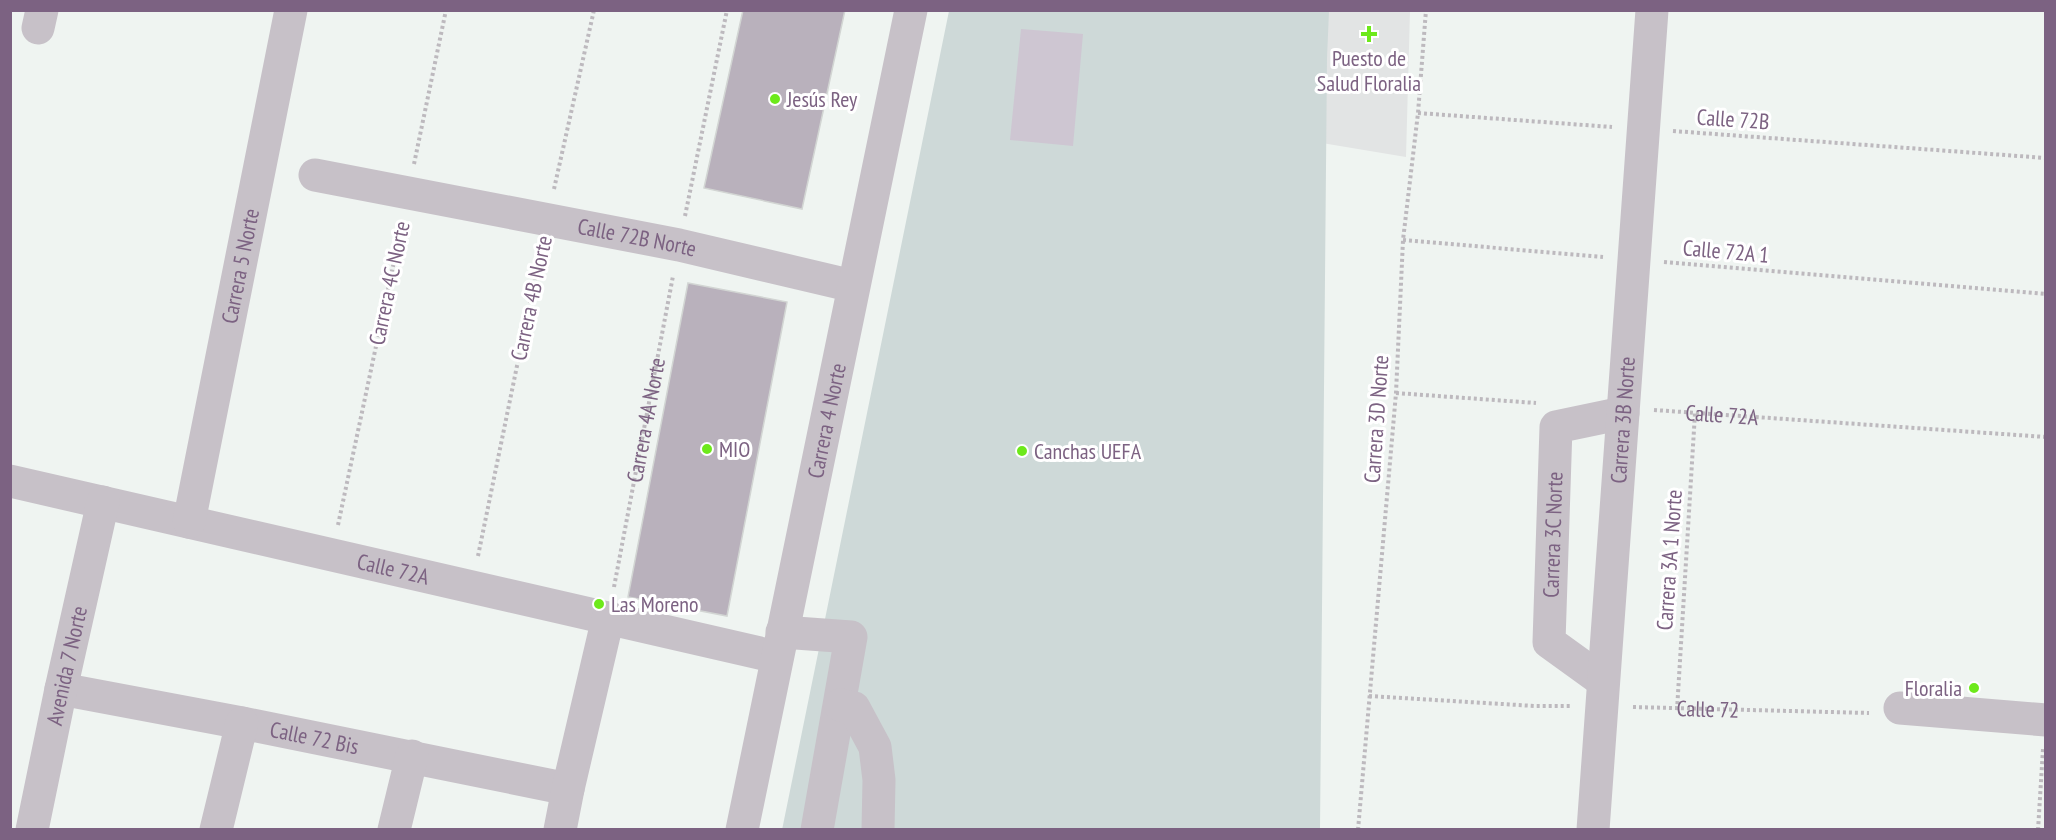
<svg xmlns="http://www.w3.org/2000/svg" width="2056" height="840" viewBox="0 0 2056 840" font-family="'PT Sans Narrow',sans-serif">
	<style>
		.built { fill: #e2e4e4 }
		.green { fill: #ced9d8 }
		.water { fill: #cec6d2 }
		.building { fill: #b9b1bc; stroke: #d2d5d3; stroke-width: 1.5 }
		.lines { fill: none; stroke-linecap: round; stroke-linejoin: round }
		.path { stroke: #bdb9be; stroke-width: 4; stroke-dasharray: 3 3; stroke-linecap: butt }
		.minor { stroke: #c7c1c8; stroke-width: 33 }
		.poi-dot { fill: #6de91b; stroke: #fff; stroke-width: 2 }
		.labels { text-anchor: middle; stroke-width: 6; stroke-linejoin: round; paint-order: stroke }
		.poi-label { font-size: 22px; fill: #7c6282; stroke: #fff; text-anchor: start }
		.street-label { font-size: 22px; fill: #7c6282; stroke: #fff }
	</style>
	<rect width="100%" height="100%" fill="#eff4f1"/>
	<polygon class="built" points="1296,11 1410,11 1406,157 1292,138"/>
	<polygon class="green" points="949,11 1329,11 1327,58 1320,829 782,830"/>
	<polygon class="water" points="1021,29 1083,34 1073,146 1010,140"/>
	<g class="building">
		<polygon points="743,10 845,10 802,209 704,188"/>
		<polygon points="688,283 787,302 727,616 628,597"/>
	</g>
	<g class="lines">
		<g class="path">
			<polyline points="1418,113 1612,127"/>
			<polyline points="1673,131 2046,158"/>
			<polyline points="414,164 446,10"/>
			<polyline points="554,189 594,10"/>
			<polyline points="685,216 727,10"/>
			<polyline points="1403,240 1603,257"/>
			<polyline points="1664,262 2046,294"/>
			<polyline points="1396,393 1536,403"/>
			<path id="s1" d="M1654,410L2046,437"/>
			<polyline points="338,525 402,224"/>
			<polyline points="478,556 541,249"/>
			<path id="s2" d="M614,587L673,276"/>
			<polyline points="1369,696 1535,706 1572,706"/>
			<path id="s3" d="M1633,707L1869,713"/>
			<polyline points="1677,710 1695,413"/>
			<polyline points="1358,830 1396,393 1403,240 1418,113 1426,10"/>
			<polyline points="2038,830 2043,749"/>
		</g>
		<g class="minor">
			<polyline points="38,28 42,10"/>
			<path id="s4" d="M315,175L679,245L853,286"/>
			<path id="s5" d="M10,481L777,657"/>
			<path id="s6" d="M189,522L291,10"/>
			<polyline points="782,632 851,637 817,830"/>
			<path id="s7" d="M1603,681L1549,642L1556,427L1623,413"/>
			<path id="s8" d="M61,689L242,723L568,789"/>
			<polyline points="840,705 854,708 875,747 879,780 878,830"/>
			<polyline points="1900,708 2046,720"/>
			<path id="s9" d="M32,830L61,689L103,502"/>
			<polyline points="216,830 242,723"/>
			<polyline points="394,830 412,756"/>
			<polyline points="560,830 568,789 608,618"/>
			<path id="s10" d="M742,830L911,10"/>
			<path id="s11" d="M1593,830L1652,10"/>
		</g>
	</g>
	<g class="poi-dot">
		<path d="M1366 25h6v6h6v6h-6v6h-6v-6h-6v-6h6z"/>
		<circle cx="775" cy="99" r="6"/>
		<circle cx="707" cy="449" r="6"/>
		<circle cx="1022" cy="451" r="6"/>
		<circle cx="599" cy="604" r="6"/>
		<circle cx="1974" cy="688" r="6"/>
	</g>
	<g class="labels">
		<g class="poi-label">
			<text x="1369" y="66" text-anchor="middle">Puesto de<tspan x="1369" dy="25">Salud Floralia</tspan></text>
			<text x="787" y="107">Jesús Rey</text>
			<text x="719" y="457">MIO</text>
			<text x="1034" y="459">Canchas UEFA</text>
			<text x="611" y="612">Las Moreno</text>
			<text x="1962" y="696" text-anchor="end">Floralia</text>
		</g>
		<g class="street-label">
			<text transform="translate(1733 119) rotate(4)" y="8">Calle 72B</text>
			<text dy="8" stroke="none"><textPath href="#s4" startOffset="328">Calle 72B Norte</textPath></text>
			<text transform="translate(1726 251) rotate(5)" y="8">Calle 72A 1</text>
			<text dy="8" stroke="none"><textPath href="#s6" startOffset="261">Carrera 5 Norte</textPath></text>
			<text transform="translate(389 283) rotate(-78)" y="8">Carrera 4C Norte</text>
			<text transform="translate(531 298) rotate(-78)" y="8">Carrera 4B Norte</text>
			<text dy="8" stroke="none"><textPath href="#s1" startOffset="68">Calle 72A</textPath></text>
			<text transform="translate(1376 419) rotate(-86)" y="8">Carrera 3D Norte</text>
			<text dy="8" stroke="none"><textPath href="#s2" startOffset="170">Carrera 4A Norte</textPath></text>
			<text dy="8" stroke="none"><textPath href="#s10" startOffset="418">Carrera 4 Norte</textPath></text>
			<text dy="8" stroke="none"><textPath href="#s11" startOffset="411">Carrera 3B Norte</textPath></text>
			<text dy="8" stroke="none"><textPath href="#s7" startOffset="174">Carrera 3C Norte</textPath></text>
			<text transform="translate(1669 560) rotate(-86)" y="8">Carrera 3A 1 Norte</text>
			<text dy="8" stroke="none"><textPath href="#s5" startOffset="393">Calle 72A</textPath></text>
			<text dy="8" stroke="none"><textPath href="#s9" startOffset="168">Avenida 7 Norte</textPath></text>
			<text dy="8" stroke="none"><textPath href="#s3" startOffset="75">Calle 72</textPath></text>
			<text dy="8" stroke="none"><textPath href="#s8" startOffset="258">Calle 72 Bis</textPath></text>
		</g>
	</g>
	<rect width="2056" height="840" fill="none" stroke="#7c6282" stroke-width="24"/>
</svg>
